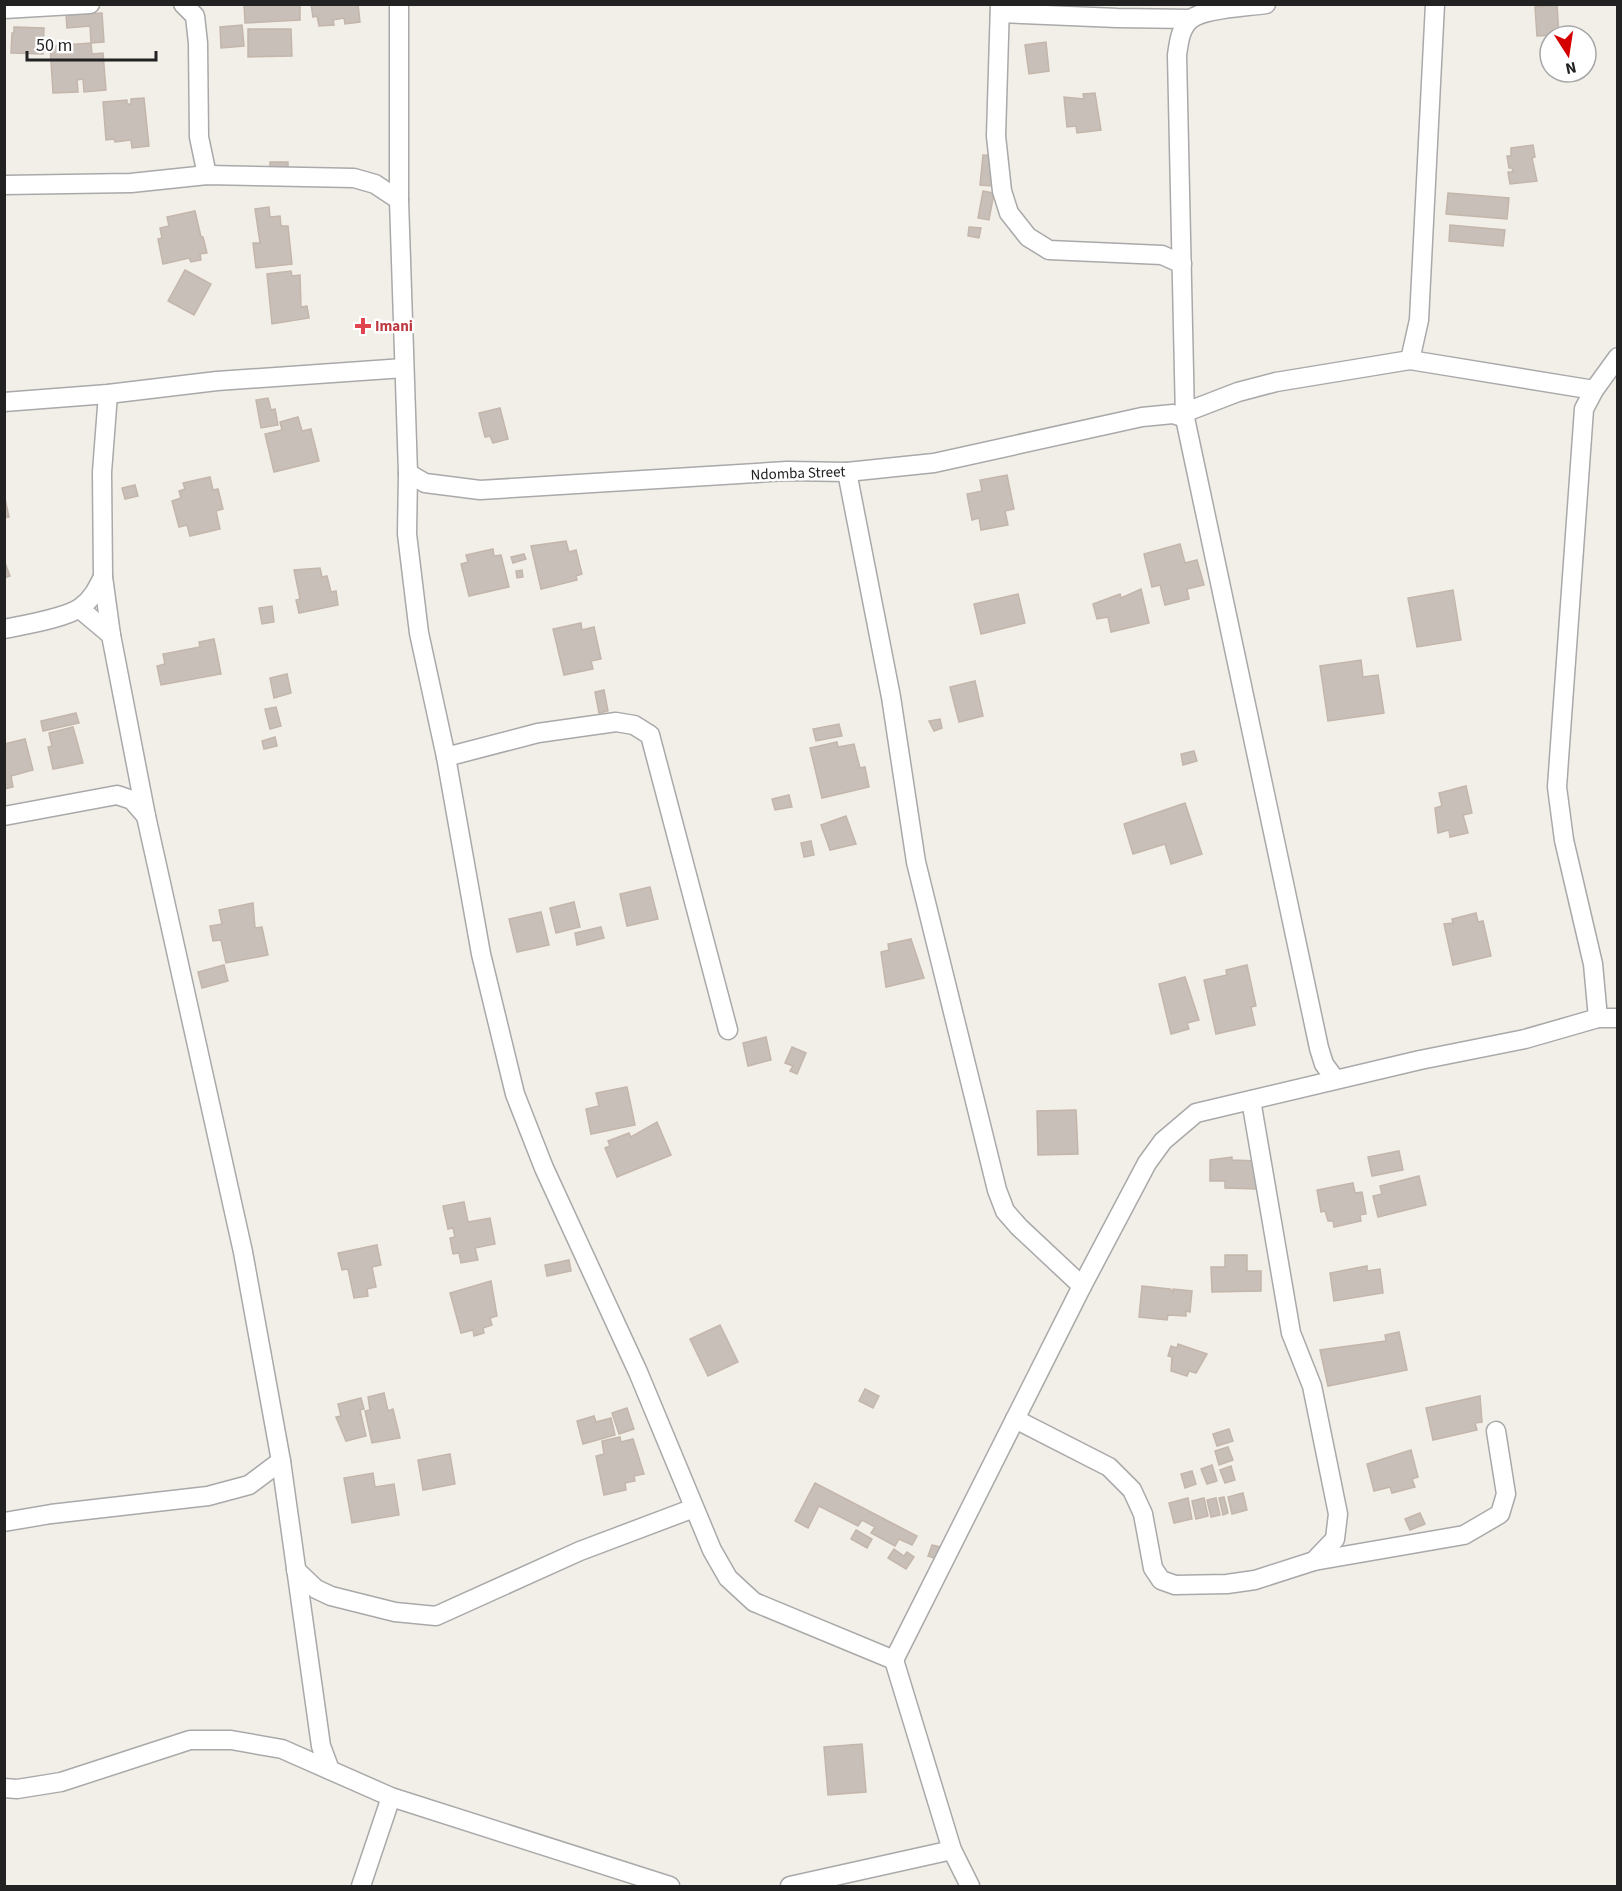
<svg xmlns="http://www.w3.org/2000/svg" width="1622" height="1891" viewBox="0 0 1622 1891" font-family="'Source Sans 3',sans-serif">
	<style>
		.building { fill: #c7bfb8; stroke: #c4b6ab; stroke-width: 1.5 }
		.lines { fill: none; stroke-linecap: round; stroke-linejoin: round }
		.minor-casing { stroke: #a9a9a9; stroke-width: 21 }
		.minor { stroke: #fff; stroke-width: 18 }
		.health-dot { fill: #e0444e; stroke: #fff; stroke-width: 2 }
		.labels { text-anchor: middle; stroke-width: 5; stroke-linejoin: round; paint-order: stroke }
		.health-label { font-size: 15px; font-weight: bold; fill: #be3a42; stroke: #fff; text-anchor: start }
		.street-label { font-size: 15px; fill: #222; stroke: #fff }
	</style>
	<rect width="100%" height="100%" fill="#f2efe9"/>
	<g class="building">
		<polygon points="244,4 300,5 300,20 245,23"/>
		<polygon points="311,4 358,4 360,22 345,24 344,18 333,20 334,25 319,26 317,16 313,17"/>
		<polygon points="1557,5 1559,35 1537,36 1535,7"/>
		<polygon points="102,13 104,42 91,43 90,26 67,28 66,15"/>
		<polygon points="242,25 244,46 221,48 220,27"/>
		<polygon points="14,27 44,28 43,54 11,53 12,33 14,33"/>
		<polygon points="248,29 291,29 292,56 248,57"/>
		<polygon points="1046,42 1049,71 1029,74 1025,45"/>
		<polygon points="91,43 92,54 103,53 106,90 84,92 83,79 77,80 78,92 53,93 50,46"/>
		<polygon points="1095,93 1101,130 1077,133 1076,126 1067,127 1064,97 1084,99 1083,94"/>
		<polygon points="144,98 149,146 132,148 131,140 115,142 114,139 106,140 103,102 127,100 127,104 131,104 131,99"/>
		<polygon points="1533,145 1535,157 1532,158 1537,181 1510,184 1508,172 1513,172 1512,168 1509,168 1507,156 1511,156 1511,148"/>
		<polygon points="983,155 995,156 992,186 980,185"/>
		<rect x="270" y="162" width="18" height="11"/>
		<polygon points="983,191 994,193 989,220 978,218"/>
		<polygon points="1448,193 1509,198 1507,219 1446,214"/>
		<polygon points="269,207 270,217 280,216 281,226 288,226 292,264 256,268 253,243 260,243 255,209"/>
		<polygon points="195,211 201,237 203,237 207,253 200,254 201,260 191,262 189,258 163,264 158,239 162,238 160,228 169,226 167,217"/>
		<polygon points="1450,225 1505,230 1503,246 1449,241"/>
		<polygon points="969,227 981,228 979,238 968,236"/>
		<polygon points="185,270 211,284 194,315 168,301"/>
		<polygon points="291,271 292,276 300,275 301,307 307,306 309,318 272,324 267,274"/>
		<polygon points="268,398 271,410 275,409 278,425 261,428 256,400"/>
		<polygon points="500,408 508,439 493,443 490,436 485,437 479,413"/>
		<polygon points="298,417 302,431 311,429 319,461 274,472 265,434 282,430 280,422"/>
		<polygon points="1007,475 1014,509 1005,511 1008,525 981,530 979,518 972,520 967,494 982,491 980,480"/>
		<polygon points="210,477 213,490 218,489 223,509 216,511 220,529 190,536 187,525 179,527 172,501 181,498 179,491 185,489 183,483"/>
		<polygon points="135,485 138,496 125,499 122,488"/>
		<polygon points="4,494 9,517 4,518"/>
		<polygon points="566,541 569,552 576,550 582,574 576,576 577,580 541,589 531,546"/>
		<polygon points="1180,544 1185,563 1197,560 1204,585 1187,589 1189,599 1165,605 1160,585 1152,587 1144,554"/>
		<polygon points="493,549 494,556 501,555 509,587 469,596 461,564 468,562 466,555"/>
		<polygon points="524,554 526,559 513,563 511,557"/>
		<polygon points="4,560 10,576 4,578"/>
		<polygon points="320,568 322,577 327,576 331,592 336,591 338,605 299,613 296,600 300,599 294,570"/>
		<polygon points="522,570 523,577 517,578 516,571"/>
		<polygon points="1141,589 1149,623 1111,632 1108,617 1097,619 1093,604 1120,594 1121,598"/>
		<polygon points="1453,590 1461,640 1417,647 1408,598"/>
		<polygon points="1018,594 1025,623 981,634 974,604"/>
		<polygon points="272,606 274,622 262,624 259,608"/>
		<polygon points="581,623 582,630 594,627 601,659 591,661 593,669 564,675 553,629"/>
		<polygon points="214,639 221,674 161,685 157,666 165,664 163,654 200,647 199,642"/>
		<polygon points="1361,660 1363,677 1378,675 1384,713 1328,721 1320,666"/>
		<polygon points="287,674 291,693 274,698 270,678"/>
		<polygon points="975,681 983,716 959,722 950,687"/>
		<polygon points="604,690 608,711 599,713 595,692"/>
		<polygon points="276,707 281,726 270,729 265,709"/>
		<polygon points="76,713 79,723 43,731 41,721"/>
		<polygon points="940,719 942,728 934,731 929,721"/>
		<polygon points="839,724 842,736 816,741 813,729"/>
		<polygon points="73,727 83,763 53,769 48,747 52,746 49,733"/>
		<polygon points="275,737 277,746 264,749 262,741"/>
		<polygon points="25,739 33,770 11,776 13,787 4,789 4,744"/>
		<polygon points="837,742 838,747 854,744 860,768 865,767 869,787 822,798 810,748"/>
		<polygon points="1194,751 1197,761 1183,765 1181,754"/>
		<polygon points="1466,786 1472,813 1463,815 1468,833 1450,837 1449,830 1438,833 1435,808 1442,806 1439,793"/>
		<polygon points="789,795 792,807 775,810 772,799"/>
		<polygon points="1185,803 1202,854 1171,864 1165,844 1133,854 1124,824"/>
		<polygon points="846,816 856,844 830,850 821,825"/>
		<polygon points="811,841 814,855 804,857 801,843"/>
		<polygon points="650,887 658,919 627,926 620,894"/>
		<polygon points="574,902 580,927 556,933 550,908"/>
		<polygon points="253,903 255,928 262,927 268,955 226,963 221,940 213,941 210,926 222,924 219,910"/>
		<polygon points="541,912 549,945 517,952 509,919"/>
		<polygon points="1476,913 1478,922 1483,921 1491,956 1453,965 1444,924 1453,923 1452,919"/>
		<polygon points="601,927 604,938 577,945 575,933"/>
		<polygon points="911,939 924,978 886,987 881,952 889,950 888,944"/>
		<polygon points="224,965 228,981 202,988 198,972"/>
		<polygon points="1247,965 1256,1006 1251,1007 1255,1025 1216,1034 1204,980 1227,975 1226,970"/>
		<polygon points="1185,977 1199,1020 1187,1023 1189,1029 1171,1034 1159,984"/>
		<polygon points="766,1037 771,1060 748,1066 743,1043"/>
		<polygon points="792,1047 806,1053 797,1074 790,1071 793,1066 785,1063"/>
		<polygon points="627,1087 635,1125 591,1134 586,1109 599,1106 596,1093"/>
		<polygon points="1076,1110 1078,1154 1038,1155 1037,1111"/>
		<polygon points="657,1122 671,1155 617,1177 605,1148 610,1146 608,1141 629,1133 631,1137"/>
		<polygon points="1399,1151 1403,1170 1372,1176 1368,1157"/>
		<polygon points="1232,1157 1232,1160 1258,1161 1257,1189 1225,1188 1225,1181 1210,1181 1210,1160"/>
		<polygon points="1419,1176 1426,1205 1378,1217 1373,1196 1382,1194 1380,1186"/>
		<polygon points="1353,1183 1355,1193 1362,1192 1366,1214 1360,1215 1361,1221 1334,1227 1333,1221 1328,1221 1325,1211 1321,1212 1317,1190"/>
		<polygon points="464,1202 468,1222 490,1218 495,1244 475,1248 478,1260 461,1263 459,1253 453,1254 450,1238 455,1237 453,1228 448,1229 443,1206"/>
		<polygon points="377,1245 381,1265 372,1267 376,1287 367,1289 368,1296 354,1298 348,1269 342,1270 338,1253"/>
		<polygon points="1225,1255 1247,1255 1247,1271 1261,1271 1261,1291 1212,1292 1211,1267 1225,1267"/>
		<polygon points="569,1260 571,1271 547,1276 545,1265"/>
		<polygon points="1367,1266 1367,1271 1380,1269 1383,1293 1334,1301 1330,1273"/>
		<polygon points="491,1281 497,1316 490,1318 492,1325 483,1328 484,1333 474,1336 473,1330 461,1333 450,1293"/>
		<polygon points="1142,1286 1170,1289 1173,1292 1173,1289 1192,1291 1190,1312 1186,1311 1186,1316 1168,1315 1167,1320 1139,1317"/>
		<polygon points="720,1325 738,1362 708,1376 690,1339"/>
		<polygon points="1399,1332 1407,1370 1328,1386 1320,1350 1386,1341 1385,1335"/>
		<polygon points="1178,1344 1207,1354 1196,1373 1189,1371 1187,1376 1171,1371 1172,1357 1168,1356 1171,1346 1177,1348"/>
		<polygon points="865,1389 879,1396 873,1408 859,1401"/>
		<polygon points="384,1393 388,1411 393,1409 400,1438 372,1443 365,1411 370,1410 368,1397"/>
		<polygon points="1480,1396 1482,1422 1475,1423 1477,1430 1433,1440 1426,1408"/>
		<polygon points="361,1398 364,1409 360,1410 366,1436 346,1441 336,1417 341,1416 338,1404"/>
		<polygon points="627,1408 634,1429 619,1434 612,1413"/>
		<polygon points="594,1416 596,1422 611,1418 615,1435 583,1444 577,1421"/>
		<polygon points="1229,1429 1233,1441 1217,1446 1213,1434"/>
		<polygon points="620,1437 621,1442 633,1439 644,1474 634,1476 635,1481 625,1483 626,1490 604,1495 596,1456 604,1454 602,1441"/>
		<polygon points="1228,1447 1233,1460 1219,1465 1215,1451"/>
		<polygon points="1411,1450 1418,1477 1412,1479 1415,1487 1392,1493 1390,1487 1374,1491 1367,1464"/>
		<polygon points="450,1454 455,1484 423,1490 418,1460"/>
		<polygon points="1212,1465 1217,1481 1207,1484 1201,1469"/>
		<polygon points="1231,1466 1235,1480 1225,1483 1220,1470"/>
		<polygon points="1192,1471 1196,1484 1185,1488 1181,1474"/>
		<polygon points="373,1473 375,1487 394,1484 399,1515 352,1523 344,1478"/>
		<polygon points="815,1483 917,1536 912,1545 899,1539 895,1546 871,1533 875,1527 862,1520 858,1526 819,1506 808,1528 795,1521"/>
		<polygon points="1243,1493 1247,1510 1232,1514 1228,1497"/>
		<polygon points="1224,1497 1228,1513 1223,1515 1219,1498"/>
		<polygon points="1188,1498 1192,1519 1174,1523 1169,1503"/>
		<polygon points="1204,1498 1208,1516 1196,1519 1192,1501"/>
		<polygon points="1216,1498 1220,1515 1211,1517 1207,1500"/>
		<polygon points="1420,1513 1425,1524 1410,1530 1405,1519"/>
		<polygon points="856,1530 872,1539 867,1548 851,1539"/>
		<polygon points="932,1545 941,1547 937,1559 928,1556"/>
		<polygon points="894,1549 904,1556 907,1552 914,1557 906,1569 888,1558"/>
		<polygon points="862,1744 866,1792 828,1795 824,1747"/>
	</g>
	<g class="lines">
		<defs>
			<g id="minor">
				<polyline points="183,4 195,16 198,43 199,137 207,175"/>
				<polyline points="399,4 399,200 408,473 407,534 419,633 446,757 481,954 515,1094 544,1168 638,1372 712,1550 728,1578 754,1602 894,1660 952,1850 970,1886"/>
				<polyline points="1000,4 996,136 1002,191 1009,213 1028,237 1049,250 1162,255 1182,264"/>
				<path d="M1266,4C1248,7 1205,8 1191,19C1180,28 1179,42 1177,55L1185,418L1319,1048L1324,1064L1335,1079"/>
				<polyline points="4,9 90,4"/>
				<polyline points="1000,13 1117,18 1191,19"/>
				<polyline points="4,185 131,183 207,175 354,178 375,184 399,200"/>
				<polyline points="1410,360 1594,390"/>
				<polyline points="108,394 102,472 103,577 111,635 146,816 243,1252 281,1461 321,1746 330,1770"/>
				<polyline points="4,402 108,394 217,381 404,368"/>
				<polyline points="1186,412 1238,392 1276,382 1410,360 1419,320 1435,4"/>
				<polyline points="847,472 891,697 916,862 997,1190 1005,1211 1019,1227 1082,1286"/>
				<polyline points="408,473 425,483 480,490 787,471 847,472 934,463 1142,417 1173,414 1185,418"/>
				<polyline points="80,609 111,635"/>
				<path d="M4,629C23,625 67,618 81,607C92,599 97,589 103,577"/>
				<polyline points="446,757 538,733 616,722 634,725 650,735 728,1030"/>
				<polyline points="4,816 117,795 132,800 146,816"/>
				<polyline points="1598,1018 1593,964 1564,840 1557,787 1584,409 1594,390 1618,357"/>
				<polyline points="1015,1419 1109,1467 1132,1490 1143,1514 1153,1568 1161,1580 1175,1585 1227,1584 1255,1580 1314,1561 1335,1539 1338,1514 1312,1386 1291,1333 1251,1100"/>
				<polyline points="4,1522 51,1514 208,1496 249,1485 281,1461"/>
				<polyline points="1314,1561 1464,1535 1500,1514 1506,1494 1496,1431"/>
				<polyline points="296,1570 316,1589 331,1596 395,1612 436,1616 580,1551 694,1508"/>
				<polyline points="894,1660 1082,1286 1147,1163 1163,1141 1196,1113 1420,1060 1525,1039 1598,1018 1618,1018"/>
				<polyline points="4,1788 17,1789 61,1782 190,1740 231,1740 282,1749 391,1797 670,1886"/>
				<polyline points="361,1886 391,1797"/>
				<polyline points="790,1886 952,1850"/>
			</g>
		</defs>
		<use href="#minor" class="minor-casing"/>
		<use href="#minor" class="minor"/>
	</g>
	<path class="health-dot" d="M360 317h6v6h6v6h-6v6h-6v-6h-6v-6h6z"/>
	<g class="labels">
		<g class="health-label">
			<text x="375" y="331">Imani</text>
		</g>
		<g class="street-label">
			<text transform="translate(798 473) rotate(-2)" y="5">Ndomba Street</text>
		</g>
	</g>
	<rect width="1622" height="1891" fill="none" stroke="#222222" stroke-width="12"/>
	<g transform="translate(1568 54) rotate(168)"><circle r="28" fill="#ffffff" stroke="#a7a7a7" stroke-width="1.5"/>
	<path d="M0-4.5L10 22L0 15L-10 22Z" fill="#d40000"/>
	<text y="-9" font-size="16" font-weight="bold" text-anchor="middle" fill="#222222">N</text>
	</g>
	<path d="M27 51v9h129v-9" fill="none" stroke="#222222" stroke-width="3"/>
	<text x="36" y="51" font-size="18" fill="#222222" stroke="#ffffff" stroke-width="4.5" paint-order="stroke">50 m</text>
</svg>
